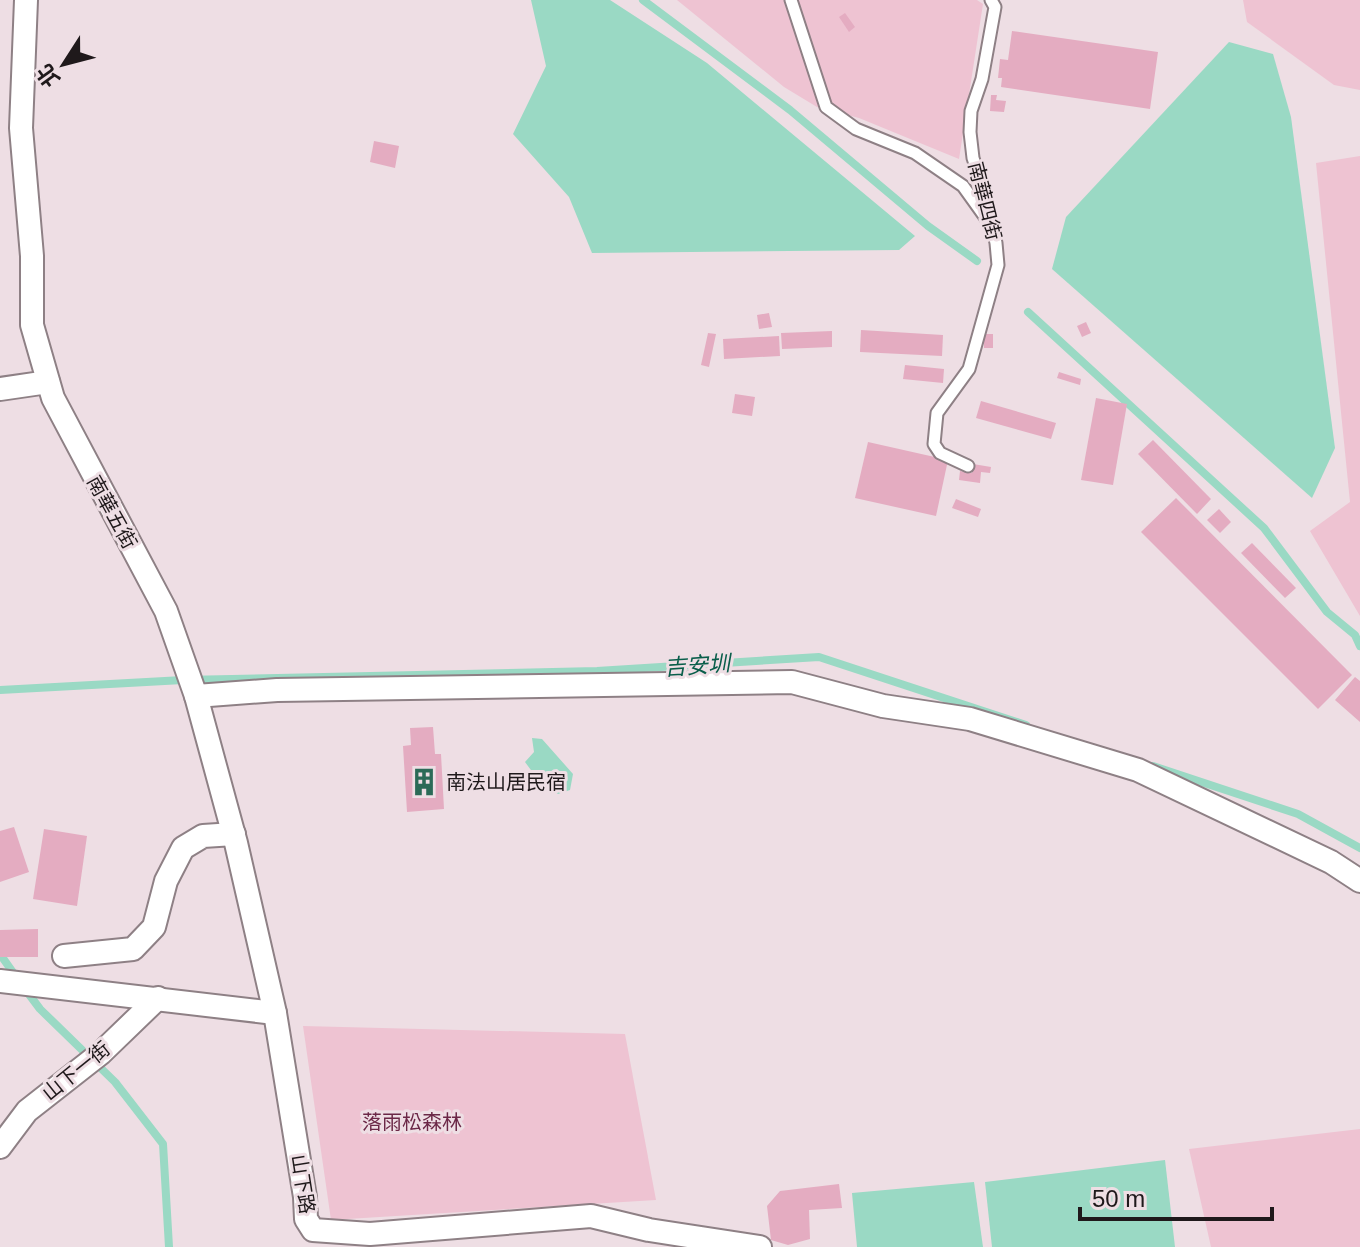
<svg xmlns="http://www.w3.org/2000/svg" width="1360" height="1247" viewBox="0 0 1360 1247" font-family="Arial,'Noto Sans TC',sans-serif">
	<style>
		.green { fill: #eec3d2 }
		.water { fill: #9ad9c4 }
		.lines { fill: none; stroke-linecap: round; stroke-linejoin: round }
		.stream { stroke: #9ad9c4; stroke-width: 8 }
		.building { fill: #e4acc1 }
		.lane-casing { stroke: #8e8085; stroke-width: 15 }
		.street-casing { stroke: #8e8085; stroke-width: 26 }
		.lane { stroke: #fff; stroke-width: 11 }
		.street { stroke: #fff; stroke-width: 22 }
		.labels { text-anchor: middle; stroke-width: 6; stroke-linejoin: round; paint-order: stroke }
		.street-label { font-size: 20px; fill: #1f191b; stroke: #eedee4 }
		.poi-label { font-size: 20px; fill: #1f191b; stroke: #eedee4; text-anchor: start }
		.park-label { font-size: 20px; fill: #6b2847; stroke: #eedee4 }
		.water-label { font-size: 22px; font-style: italic; fill: #095e4a; stroke: #eedee4 }
	</style>
	<rect width="100%" height="100%" fill="#eedee4"/>
	<g class="green">
		<polygon points="677,0 977,0 983,4 959,159 859,118 817,107 784,87"/>
		<polygon points="1243,0 1360,0 1360,90 1334,85 1247,22"/>
		<polygon points="1360,156 1360,616 1310,531 1350,502 1316,163"/>
		<polygon points="303,1026 625,1034 656,1200 331,1220"/>
		<polygon points="1360,1129 1360,1247 1211,1247 1189,1149"/>
	</g>
	<g class="water">
		<polygon points="531,0 610,0 707,63 915,236 899,250 592,253 569,197 513,134 546,66"/>
		<polygon points="1229,42 1273,54 1291,117 1335,448 1312,498 1052,269 1066,217"/>
		<polygon points="532,738 542,739 573,774 570,790 558,794 542,785 525,762 534,752"/>
		<polygon points="1165,1160 1175,1247 992,1247 985,1182"/>
		<polygon points="974,1182 983,1247 857,1247 852,1193"/>
	</g>
	<g class="lines">
		<g class="stream">
			<polyline points="643,0 790,110 928,226 977,261"/>
			<polyline points="1028,312 1264,528 1327,612 1355,635 1360,646"/>
			<polyline points="0,690 183,680 597,671 819,657 1026,725"/>
			<polyline points="1153,766 1298,814 1360,848"/>
			<polyline points="0,954 17,978"/>
			<polyline points="25,989 40,1009 115,1082 163,1144 169,1247"/>
		</g>
	</g>
	<g class="building">
		<polygon points="845,13 855,27 849,32 839,17"/>
		<polygon points="1012,31 1158,52 1150,109 1001,87 1002,78 998,78 1000,59 1008,60"/>
		<polygon points="991,95 997,95 996,100 1006,101 1004,112 990,111"/>
		<polygon points="374,141 399,146 395,168 370,162"/>
		<polygon points="769,313 772,327 759,329 757,315"/>
		<polygon points="1086,322 1091,333 1082,337 1077,326"/>
		<polygon points="861,330 943,335 942,356 860,352"/>
		<polygon points="832,331 832,347 782,349 781,333"/>
		<polygon points="708,333 716,334 709,367 701,365"/>
		<rect x="984" y="334" width="9" height="14"/>
		<polygon points="779,336 780,356 724,359 723,339"/>
		<polygon points="905,365 944,369 943,383 903,379"/>
		<polygon points="1059,372 1081,379 1080,385 1057,378"/>
		<polygon points="735,394 755,397 752,416 732,413"/>
		<polygon points="1096,398 1127,404 1113,485 1081,480"/>
		<polygon points="981,401 1056,423 1051,439 976,418"/>
		<polygon points="1153,440 1211,499 1197,514 1138,454"/>
		<polygon points="868,442 948,460 936,516 855,498"/>
		<polygon points="973,464 991,467 990,473 981,472 980,483 959,480 960,471 972,473"/>
		<polygon points="1176,498 1352,675 1318,709 1141,532"/>
		<polygon points="956,499 981,509 978,517 952,508"/>
		<polygon points="1219,509 1231,522 1220,533 1207,520"/>
		<polygon points="1252,543 1296,588 1285,598 1241,553"/>
		<polygon points="1355,677 1360,681 1360,722 1335,700"/>
		<polygon points="433,727 435,754 441,754 444,809 407,812 403,746 411,745 410,728"/>
		<polygon points="14,827 29,872 0,882 0,831"/>
		<polygon points="44,829 87,836 77,906 33,899"/>
		<polygon points="38,929 38,957 0,957 0,930"/>
		<polygon points="839,1184 842,1208 809,1210 810,1239 788,1245 771,1240 767,1206 780,1191"/>
	</g>
	<g class="lines">
		<defs>
			<g id="lane">
				<polyline points="791,0 826,107 856,129 915,153 963,186 986,218"/>
				<polyline points="968,466 940,453 934,444 937,413 969,369 998,265 996,243 986,197 973,158 970,132 971,111 982,79 995,7 991,0"/>
			</g>
			<g id="street">
				<polyline points="26,0 21,128 32,256 32,325 53,398 166,611 196,696 236,843 275,1013 305,1197 306,1219 313,1230 370,1234 591,1216 649,1230 760,1247"/>
				<polyline points="0,389 48,382"/>
				<polyline points="196,696 277,690 792,682 883,706 970,719 1138,770 1331,862 1360,881"/>
				<polyline points="64,956 133,949 154,927 166,881 183,848 203,836 234,834"/>
				<polyline points="0,981 275,1013"/>
				<polyline points="0,1147 27,1111 101,1053 158,998"/>
			</g>
		</defs>
		<use href="#lane" class="lane-casing"/>
		<use href="#street" class="street-casing"/>
		<use href="#lane" class="lane"/>
		<use href="#street" class="street"/>
	</g>
	<defs>
		<symbol id="building-bare" viewBox="-9 -9 18 18"><path d="M-4-6H4V6H1V3H-1V6H-4ZM-2.5-4.3h1.7v1.8h-1.7ZM.8-4.3h1.7v1.8H.8ZM-2.5-1h1.7V.8h-1.7ZM.8-1h1.7V.8H.8Z" fill="#2b6a57" stroke="#eedee4" stroke-width="2.5" paint-order="stroke"/></symbol>
	</defs>
	<g fill-rule="evenodd">
		<use href="#building-bare" x="404" y="762" width="40" height="40"/>
	</g>
	<g class="labels">
		<g class="street-label">
			<text transform="translate(985 201) rotate(76)" y="7">南華四街</text>
			<text transform="translate(112 512) rotate(61)" y="7">南華五街</text>
			<text transform="translate(76 1071) rotate(-39)" y="7">山下一街</text>
			<text transform="translate(303 1184) rotate(81)" y="7">山下路</text>
		</g>
		<g class="poi-label">
			<text x="446" y="789">南法山居民宿</text>
		</g>
		<g class="park-label">
			<text x="412" y="1129">落雨松森林</text>
		</g>
		<g class="water-label">
			<text transform="translate(697 665) rotate(-4)" y="8">吉安圳</text>
		</g>
	</g>
	<g transform="translate(64 64) rotate(234)" stroke="#eedee4" stroke-width="6" paint-order="stroke">
	<path d="M0-6L14 30L0 20L-14 30Z" fill="#1f191b"/>
	<text y="-12" font-size="22" font-weight="bold" text-anchor="middle" fill="#1f191b">北</text>
	</g>
	<path d="M1080 1207v12h192v-12" fill="none" stroke="#1f191b" stroke-width="4"/>
	<text x="1092" y="1207" font-size="24" fill="#1f191b" stroke="#eedee4" stroke-width="6" paint-order="stroke">50 m</text>
</svg>
